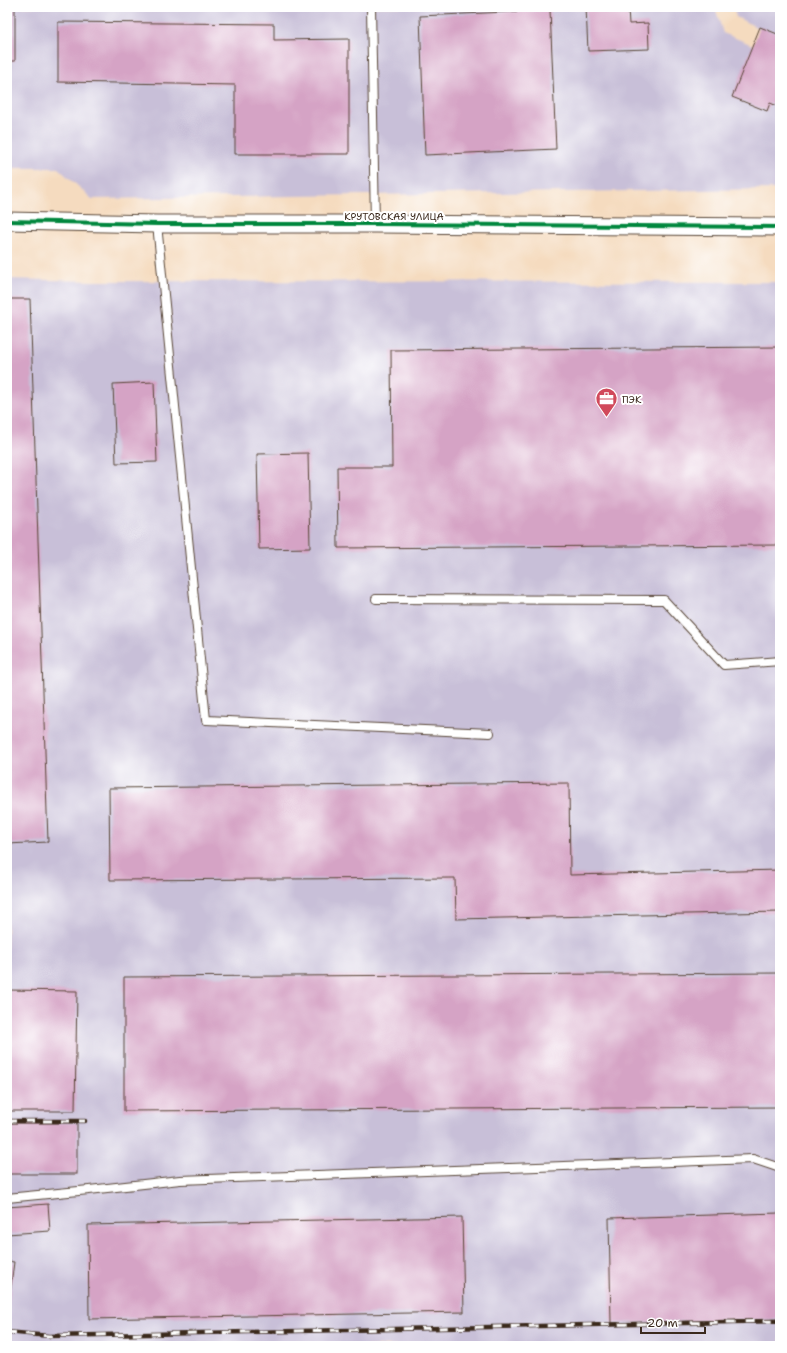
<svg xmlns="http://www.w3.org/2000/svg" width="787" height="1353" viewBox="0 0 787 1353" font-family="'Shantell Sans',sans-serif">
	<style>
		.industrial { fill: #c8bfd8 }
		.building { fill: #d5a3c5 }
		.lines { fill: none; stroke-linecap: round; stroke-linejoin: round }
		.service-casing { stroke: #574536; stroke-width: 10 }
		.minor-casing { stroke: #574536; stroke-width: 19 }
		.service { stroke: #fff; stroke-width: 8 }
		.minor { stroke: #fff; stroke-width: 17 }
		.rail-casing { stroke: #3b2a1e; stroke-width: 4.5 }
		.rail { stroke: #fff; stroke-width: 3; stroke-dasharray: 9; stroke-linecap: butt }
		.cycleway-casing { stroke: #fff; stroke-width: 6 }
		.cycleway { stroke: #00873e; stroke-width: 4 }
		.labels { text-anchor: middle; stroke-width: 4; stroke-linejoin: round; paint-order: stroke }
		.street-label { font-size: 10px; fill: #3b2a1e; stroke: #fff }
		.poi-label { font-size: 10px; fill: #3b2a1e; stroke: #fff; text-anchor: start }
	</style>
	<rect width="100%" height="100%" fill="#fff"/>
	<filter id="ink" filterUnits="userSpaceOnUse"><feTurbulence type="fractalNoise" baseFrequency=".025" numOctaves="2"/><feDisplacementMap in="SourceGraphic" scale="8" xChannelSelector="R" yChannelSelector="G"/><feConvolveMatrix kernelMatrix="1 2 1 2 8 2 1 2 1" color-interpolation-filters="sRGB"/></filter>
	<filter id="wash" filterUnits="userSpaceOnUse"><feTurbulence type="fractalNoise" baseFrequency=".012" numOctaves="4" result="noise"/><feDisplacementMap in="SourceGraphic" scale="16" xChannelSelector="R" yChannelSelector="G"/><feGaussianBlur stdDeviation="0.9" result="paint"/><feColorMatrix in="noise" values="0 0 0 0 0 0 0 0 0 0 0 0 0 0 0 0 0 1.4 0 .05"/><feComposite in="paint" operator="in"/></filter>
	<g filter="url(#wash)">
		<rect width="100%" height="100%" fill="#f5dbbf"/>
		<g class="industrial">
			<polygon points="7,7 715,7 723,33 780,56 780,189 92,199 58,168 7,168"/>
			<polygon points="733,7 780,7 780,39 736,17"/>
			<polygon points="7,279 91,281 780,282 780,1346 7,1346"/>
		</g>
		<g id="blocks">
			<g class="building">
				<rect x="7" y="7" width="8" height="54"/>
				<polygon points="586,7 628,7 629,24 648,23 649,49 588,51"/>
				<polygon points="550,10 556,149 425,155 420,16"/>
				<polygon points="58,22 274,24 274,40 349,39 349,154 235,154 235,85 58,82"/>
				<polygon points="760,27 780,35 780,107 770,103 767,111 732,97"/>
				<polygon points="7,299 30,299 48,842 7,844"/>
				<polygon points="780,347 780,545 338,548 337,467 392,467 391,350"/>
				<polygon points="154,382 157,462 116,463 113,384"/>
				<polygon points="308,453 310,548 259,549 257,454"/>
				<polygon points="569,783 570,875 780,870 780,912 456,919 455,878 110,880 109,788"/>
				<polygon points="780,973 780,1107 124,1111 124,977"/>
				<polygon points="7,990 77,991 75,1111 7,1111"/>
				<rect x="7" y="1123" width="70" height="51"/>
				<polygon points="48,1204 50,1231 7,1234 7,1207"/>
				<polygon points="780,1213 780,1319 611,1323 609,1218"/>
				<polygon points="462,1217 464,1312 89,1319 88,1225"/>
				<polygon points="7,1261 14,1262 8,1308 7,1308"/>
			</g>
		</g>
	</g>
	<g filter="url(#ink)">
		<use href="#blocks" fill-opacity="0" stroke="#574536" stroke-width="1"/>
		<g class="lines">
			<defs>
				<g id="service">
					<polyline points="371,7 375,224"/>
					<polyline points="157,224 206,720 490,733"/>
					<polyline points="376,599 664,600 724,665 780,661"/>
					<polyline points="7,1198 89,1190 180,1180 753,1159 780,1168"/>
				</g>
				<polyline id="minor" points="7,221 157,224 375,224 780,227"/>
			</defs>
			<use href="#service" class="service-casing"/>
			<use href="#minor" class="minor-casing"/>
			<use href="#service" class="service"/>
			<use href="#minor" class="minor"/>
			<defs>
				<g id="rail">
					<polyline points="7,1121 85,1121"/>
					<polyline points="7,1332 49,1336 780,1321"/>
				</g>
			</defs>
			<use href="#rail" class="rail-casing"/>
			<use href="#rail" class="rail"/>
			<defs>
				<polyline id="cycleway" points="7,221 157,224 375,224 780,227"/>
			</defs>
			<use href="#cycleway" class="cycleway-casing"/>
			<use href="#cycleway" class="cycleway"/>
		</g>
	</g>
	<defs>
		<symbol id="office-pin" viewBox="-11 -11 22 30"><path d="M0 17L-7.5 6A9.5 9.5 0 1 1 7.5 6Z" fill="#d1495b" stroke="#fff"/><path d="M-6-3h4V-5.5h4V-3h4V5H-6ZM-1-4.5V-3h2v-1.5ZM-6 0V1H6V0Z" fill="#fff"/></symbol>
	</defs>
	<g fill-rule="evenodd">
		<use href="#office-pin" x="594" y="386" width="25" height="34"/>
	</g>
	<g class="labels">
		<g class="street-label">
			<text x="394" y="220">КРУТОВСКАЯ УЛИЦА</text>
		</g>
		<g class="poi-label">
			<text x="622" y="403">ПЭК</text>
		</g>
	</g>
	<rect width="787" height="1353" fill="none" stroke="#fff" stroke-width="24"/>
	<path d="M641 1327v6h64v-6" fill="none" stroke="#3b2a1e" stroke-width="2"/>
	<text x="647" y="1327" font-size="12" fill="#3b2a1e" stroke="#ffffff" stroke-width="3" paint-order="stroke">20 m</text>
</svg>
